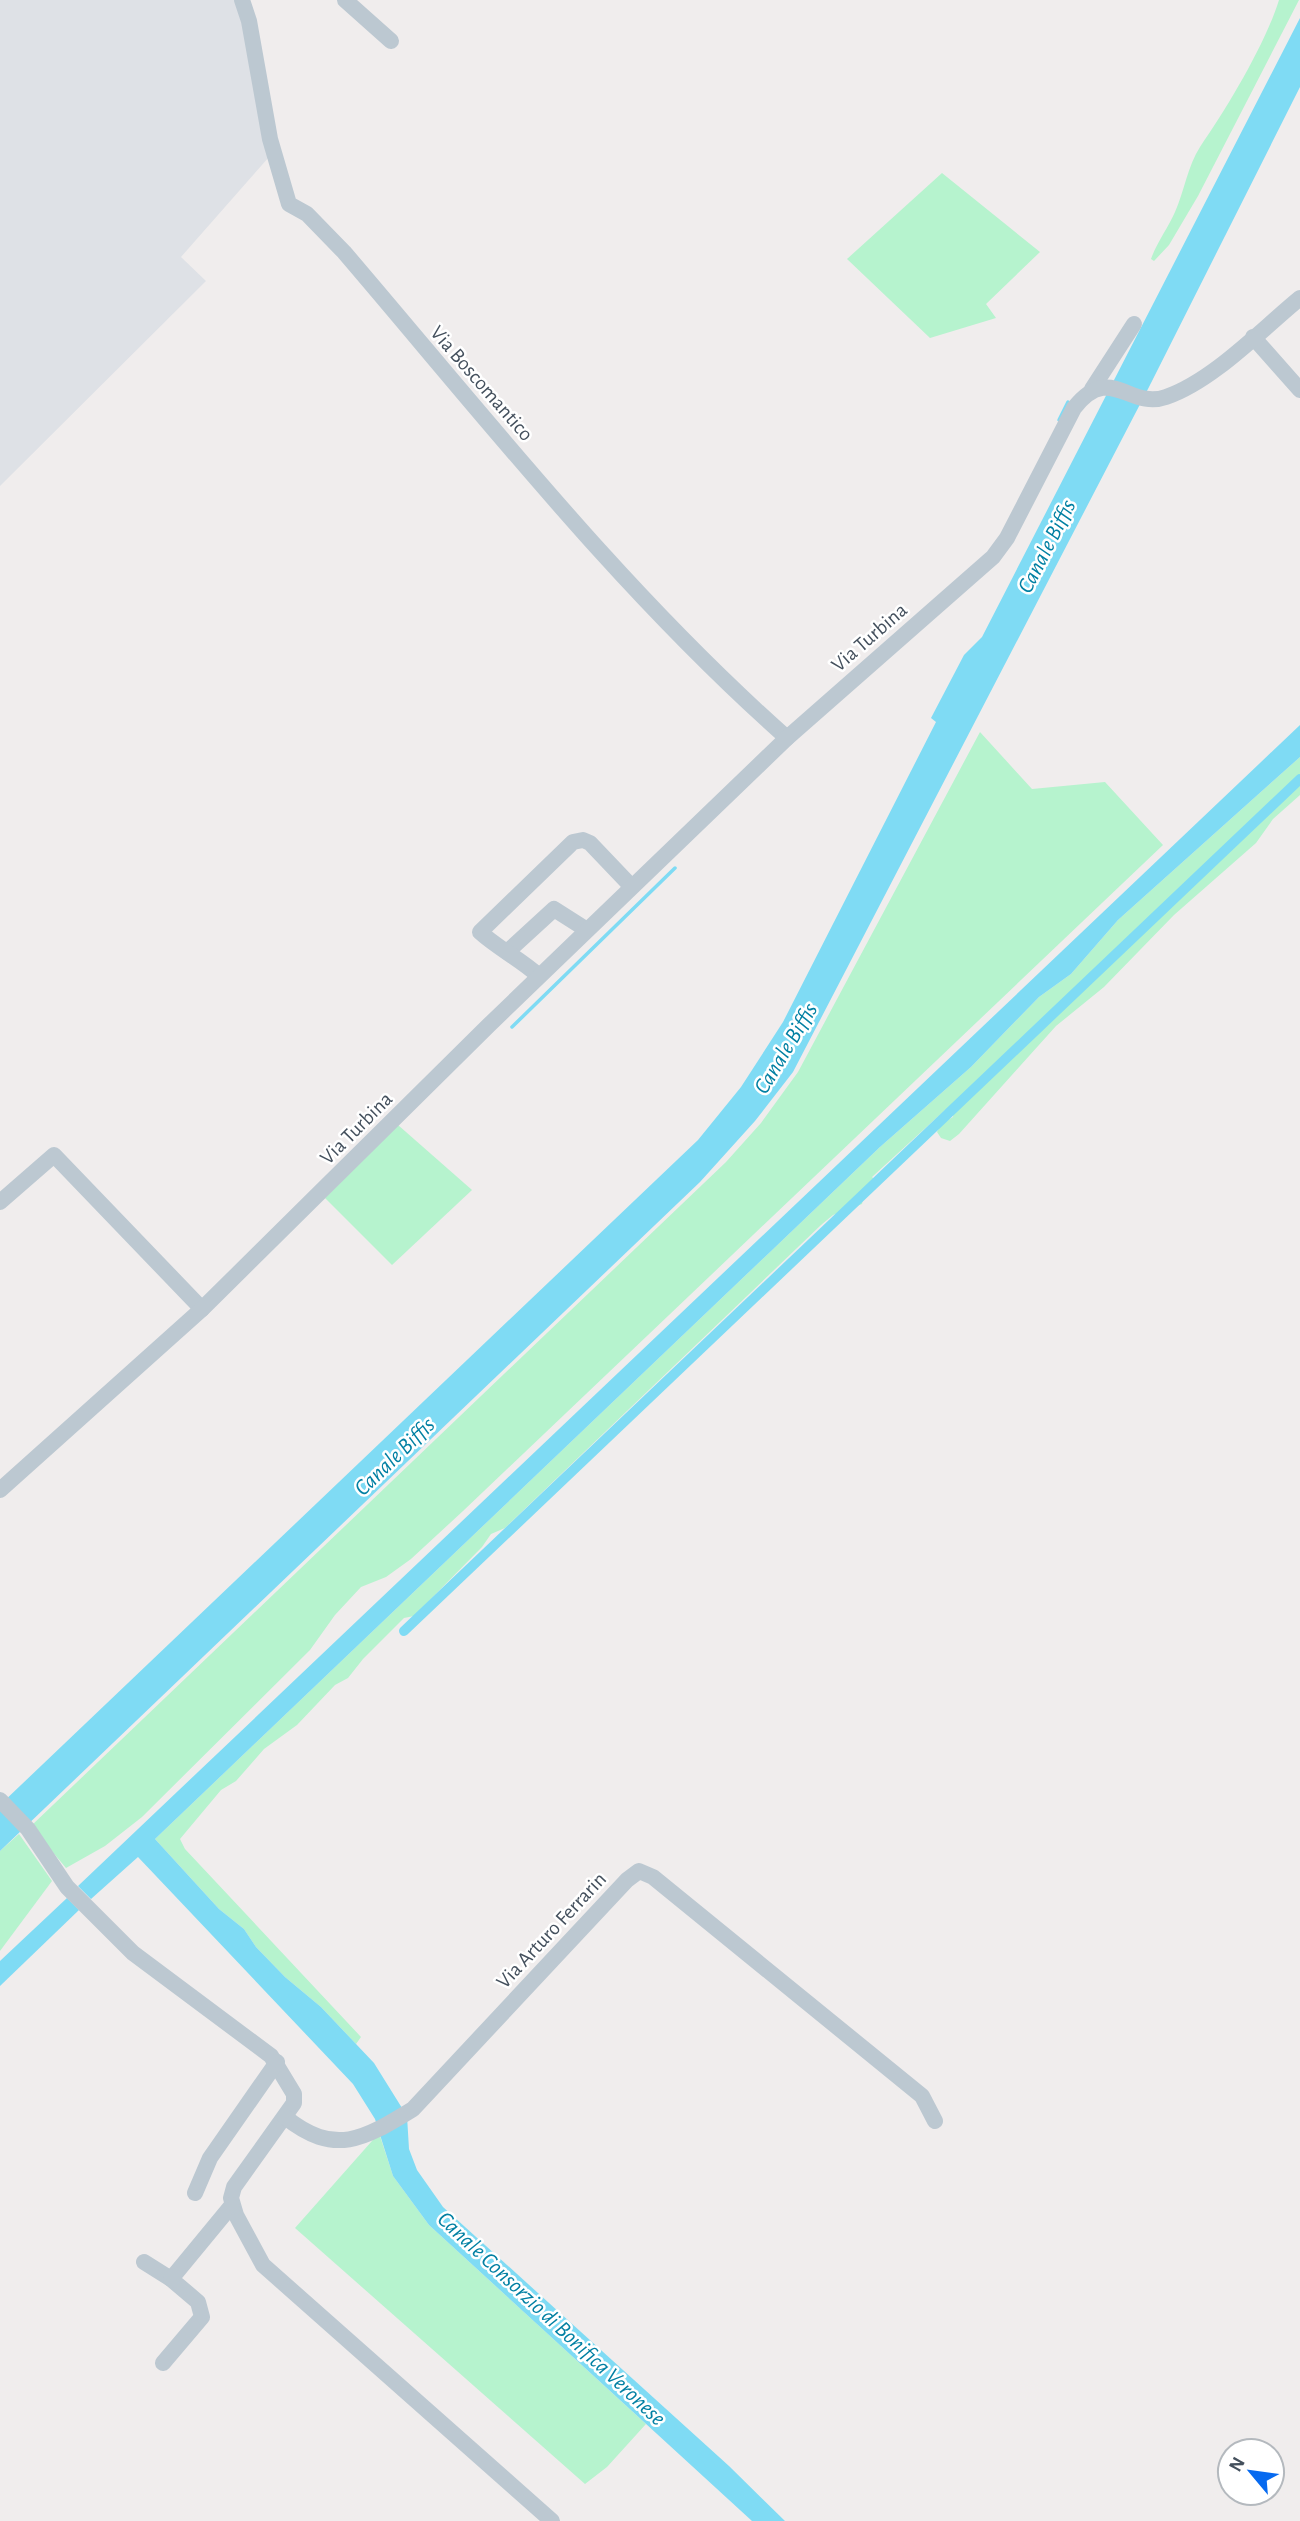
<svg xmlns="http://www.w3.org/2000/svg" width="1300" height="2521" viewBox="0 0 1300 2521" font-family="'Alegreya Sans',sans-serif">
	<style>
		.airport { fill: #dee1e6 }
		.green { fill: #b6f3ce }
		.water { fill: #7fdbf4 }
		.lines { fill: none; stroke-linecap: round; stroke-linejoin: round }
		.stream { stroke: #7fdbf4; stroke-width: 3.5 }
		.canal { stroke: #7fdbf4; stroke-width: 10 }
		.minor { stroke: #bcc8d1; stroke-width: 16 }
		.labels { text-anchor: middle; stroke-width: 5; stroke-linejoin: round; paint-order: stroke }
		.street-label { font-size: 21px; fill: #44505d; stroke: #fff }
		.water-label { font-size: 23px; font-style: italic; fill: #0280a3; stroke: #fff }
	</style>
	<rect width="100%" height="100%" fill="#f0eded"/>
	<polygon class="airport" points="0,0 235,0 242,15 269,157 181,257 206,281 0,486"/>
	<g class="green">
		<path d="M1279,0H1299L1198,196L1169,245L1154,261L1151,259C1157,242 1168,228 1175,212C1184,192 1188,165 1200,147C1227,108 1265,45 1279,0Z"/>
		<polygon points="942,173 1040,252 986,304 996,318 930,338 847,259"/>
		<polygon points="980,732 1032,789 1105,782 1163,845 463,1511 411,1559 386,1577 361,1587 335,1615 310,1650 142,1817 105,1846 66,1868 31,1826 726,1162 761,1123 798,1072"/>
		<polygon points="1300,757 1300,795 1273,819 1256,843 1174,915 1104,987 1056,1026 959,1134 950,1141 941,1138 937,1132 942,1123 953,1117 954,1107 945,1110 872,1177 875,1180 870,1193 864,1194 862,1204 833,1215 821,1225 505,1528 491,1534 482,1547 414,1616 404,1618 363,1659 348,1678 335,1685 297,1725 264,1749 236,1781 221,1790 180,1839 185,1849 361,2037 356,2044 321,2007 285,1977 256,1947 244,1929 219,1909 155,1839 880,1147 971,1067 1039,997 1071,974 1118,920"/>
		<polygon points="398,1125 472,1190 392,1265 325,1198"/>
		<polygon points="19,1834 52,1881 0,1951 0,1851"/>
		<polygon points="379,2133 393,2176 429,2225 646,2424 607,2467 585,2484 295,2228"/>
	</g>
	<g class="water">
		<polygon points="1300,18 1300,87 1149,387 793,1072 755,1121 700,1182 0,1851 0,1805 698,1140 741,1087 783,1022 936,722 931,718 964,655 982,637"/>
		<polygon points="1300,725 1300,757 1118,920 1071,974 1039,997 971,1067 880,1147 155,1839 219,1909 244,1929 256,1947 285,1977 321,2007 374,2063 407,2116 409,2149 417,2170 443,2207 729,2466 785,2521 752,2521 429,2225 393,2176 375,2119 353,2084 138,1857 91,1899 78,1886"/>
		<polygon points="67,1898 79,1910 0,1986 0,1961"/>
	</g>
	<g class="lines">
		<g class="stream">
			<polyline points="1059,420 1068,402"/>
			<polyline points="512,1027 675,868"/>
		</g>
		<polyline class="canal" points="404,1631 1300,779"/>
		<g class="minor">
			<path d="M242,0L249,21L270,139L289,204L307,214L344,252C486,418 622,592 787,738"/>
			<polyline points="345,0 391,41"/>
			<polyline points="1253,337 1300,390"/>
			<polyline points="1092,389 1134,324"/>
			<polyline points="507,952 554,909 587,930"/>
			<path d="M539,976C520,959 499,949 480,932L573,842L583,840L590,843L631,886"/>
			<polyline points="0,1202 54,1155 202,1309"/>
			<path d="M0,1490L202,1309L489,1025L787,738L993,557L1007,538L1074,408C1110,362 1129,410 1166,397C1213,381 1262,329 1300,298"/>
			<polyline points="0,1800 28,1829 67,1887 133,1953 271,2056 294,2094 294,2103 234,2187 231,2198 236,2215 263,2265 552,2521"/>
			<path d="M285,2117C335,2157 364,2139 413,2109L627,1880L639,1871L653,1877L922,2096L935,2121"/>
			<polyline points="195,2193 210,2158 277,2062"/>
			<polyline points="144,2262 171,2279"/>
			<polyline points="163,2363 202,2317 198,2302 171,2279 232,2205"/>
		</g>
	</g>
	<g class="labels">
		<g class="street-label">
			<text transform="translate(482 383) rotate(49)" y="7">Via Boscomantico</text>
			<text transform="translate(869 637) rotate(-41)" y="7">Via Turbina</text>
			<text transform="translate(356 1128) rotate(-45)" y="7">Via Turbina</text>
			<text transform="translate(551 1930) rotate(-47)" y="7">Via Arturo Ferrarin</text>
		</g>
		<g class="water-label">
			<text transform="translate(1046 546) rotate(-63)" y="8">Canale Biffis</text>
			<text transform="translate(785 1048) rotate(-59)" y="8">Canale Biffis</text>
			<text transform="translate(394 1456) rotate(-44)" y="8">Canale Biffis</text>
			<text transform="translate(552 2318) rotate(43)" y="8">Canale Consorzio di Bonifica Veronese</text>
		</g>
	</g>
	<g transform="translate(1251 2472) rotate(299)"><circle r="33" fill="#ffffff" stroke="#b4b9be" stroke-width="2"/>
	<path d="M0-5L12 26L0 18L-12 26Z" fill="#076af0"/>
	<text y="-10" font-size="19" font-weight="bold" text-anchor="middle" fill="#44505d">N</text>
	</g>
</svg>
